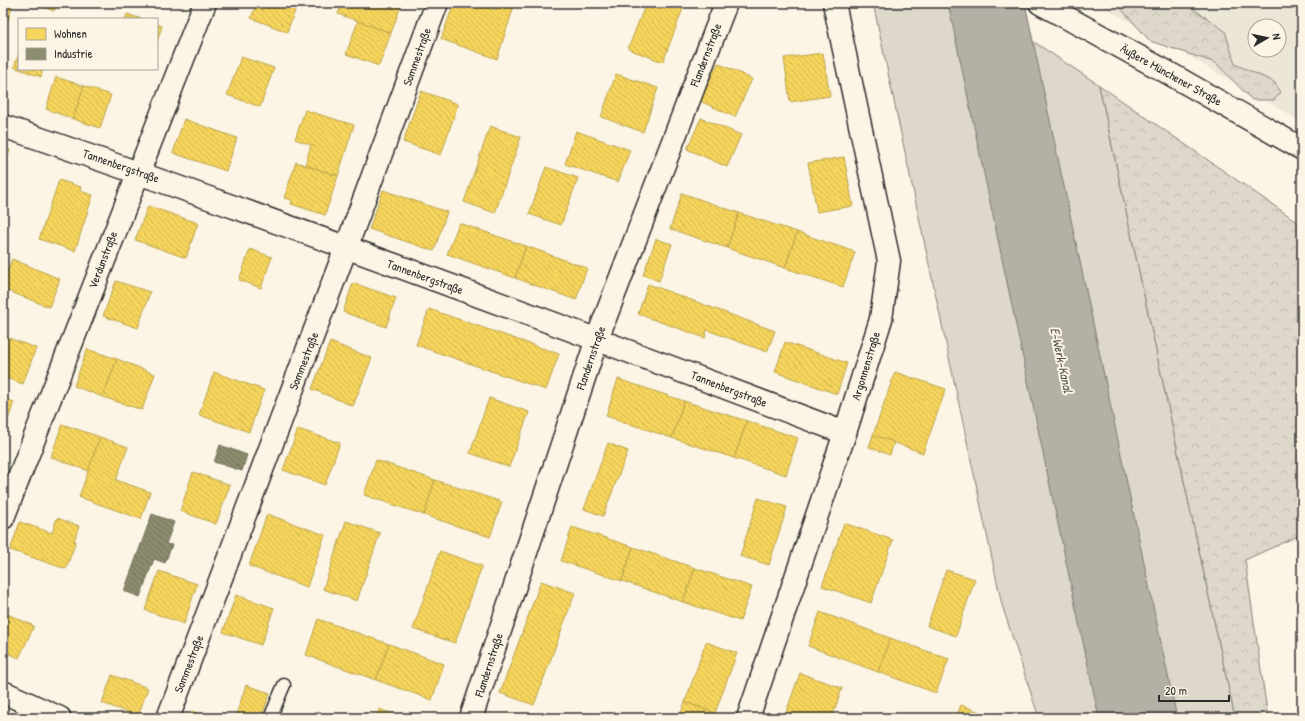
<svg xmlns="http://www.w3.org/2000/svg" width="1305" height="721" viewBox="0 0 1305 721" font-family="'Patrick Hand',sans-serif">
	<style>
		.built { fill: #ece6d7; fill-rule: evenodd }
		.green { fill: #ded8ca; stroke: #84827a }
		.forest { fill: url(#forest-crowns); stroke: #84827a }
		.water { fill: #b4b0a5; stroke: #7d7b74 }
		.homes { fill: url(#homes-back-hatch); stroke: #b9a24d }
		.industry { fill: url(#industry-back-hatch); stroke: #6f6f5a }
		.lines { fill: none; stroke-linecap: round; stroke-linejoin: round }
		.service-casing { stroke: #2b2b2b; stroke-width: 15 }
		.minor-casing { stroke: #2b2b2b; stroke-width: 25 }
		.secondary-casing { stroke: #2b2b2b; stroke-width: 25 }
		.service { stroke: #fcf5e5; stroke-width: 12 }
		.minor { stroke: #fcf5e5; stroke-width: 22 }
		.secondary { stroke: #fcf5e5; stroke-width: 22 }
		.labels { text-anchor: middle; stroke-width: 4; stroke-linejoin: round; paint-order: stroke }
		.street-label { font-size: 12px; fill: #2b2b2b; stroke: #fcf5e5 }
		.water-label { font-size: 13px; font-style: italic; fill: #545350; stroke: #fcf5e5 }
	</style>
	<defs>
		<pattern id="forest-crowns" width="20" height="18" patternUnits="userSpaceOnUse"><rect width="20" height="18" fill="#ded8ca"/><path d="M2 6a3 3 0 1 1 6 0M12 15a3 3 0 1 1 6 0" fill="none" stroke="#bfbaae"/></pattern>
		<pattern id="homes-back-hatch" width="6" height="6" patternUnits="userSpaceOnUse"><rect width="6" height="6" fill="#f6d55c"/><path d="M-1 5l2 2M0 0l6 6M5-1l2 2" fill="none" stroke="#d3b750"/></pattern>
		<pattern id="industry-back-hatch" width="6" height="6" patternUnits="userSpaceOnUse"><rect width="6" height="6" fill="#8c8c6e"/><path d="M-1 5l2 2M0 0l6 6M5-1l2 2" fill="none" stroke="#73735b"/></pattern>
	</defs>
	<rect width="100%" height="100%" fill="#fcf5e5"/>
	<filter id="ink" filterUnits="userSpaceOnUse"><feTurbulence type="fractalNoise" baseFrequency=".025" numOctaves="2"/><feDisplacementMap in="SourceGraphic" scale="8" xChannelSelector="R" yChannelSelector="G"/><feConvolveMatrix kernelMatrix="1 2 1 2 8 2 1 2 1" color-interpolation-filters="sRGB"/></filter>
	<g filter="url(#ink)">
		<path class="built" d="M1097,3H1302V122ZM1255,26H1279V50H1255Z"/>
		<polygon class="green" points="873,3 975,3 1099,85 1235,718 1039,718 1002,605"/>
		<g class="forest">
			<polygon points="1116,3 1185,3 1225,31 1235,64 1274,82 1281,92 1274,100 1252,100 1216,63 1150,41"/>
			<polygon points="1099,85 1302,225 1302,534 1245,560 1268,718 1235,718"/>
		</g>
		<polygon class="water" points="948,3 1025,3 1177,718 1099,718"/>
		<g class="homes">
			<polygon points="3,3 13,3 7,23 3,21"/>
			<polygon points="33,3 56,3 54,11"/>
			<polygon points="257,3 298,3 287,32 251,18"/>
			<polygon points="342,3 402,3 391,33 338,14"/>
			<polygon points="454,3 477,3 496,10 498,3 515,3 497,59 441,39"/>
			<polygon points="646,3 685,3 663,62 628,49"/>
			<polygon points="770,3 795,3 771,7"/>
			<polygon points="127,14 142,19 125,19"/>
			<polygon points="358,21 391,33 379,66 346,54"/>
			<polygon points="157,24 162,26 157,42"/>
			<polygon points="19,53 19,69 43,69 41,77 14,67"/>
			<polygon points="823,53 830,96 790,102 784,58"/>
			<polygon points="241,57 274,68 260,107 227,95"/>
			<polygon points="718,63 752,79 735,117 700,101"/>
			<polygon points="616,74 658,88 643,132 601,117"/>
			<polygon points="56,77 84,86 73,119 46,109"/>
			<polygon points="84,86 111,95 100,128 73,119"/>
			<polygon points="421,91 458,104 441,155 403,142"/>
			<polygon points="305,110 354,125 338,176 305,165 311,145 295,139"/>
			<polygon points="701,118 741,135 727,167 687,149"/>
			<polygon points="184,119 237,138 226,171 173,153"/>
			<polygon points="490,126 521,137 495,213 464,202"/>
			<polygon points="576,131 630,150 618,182 565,164"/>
			<polygon points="3,148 10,150 3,170"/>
			<polygon points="844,157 853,206 817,212 808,163"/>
			<polygon points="296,162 338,176 325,215 291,204 292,200 284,198"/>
			<polygon points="546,167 578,178 561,225 529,214"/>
			<polygon points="59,180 81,187 80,191 93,195 75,251 39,239"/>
			<polygon points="383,190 447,212 434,251 369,229"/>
			<polygon points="682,193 739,213 727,248 670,229"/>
			<polygon points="148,206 198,223 186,258 135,240"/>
			<polygon points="739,213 797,232 785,268 727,248"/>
			<polygon points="459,223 526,246 515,278 447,254"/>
			<polygon points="797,232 855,252 843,287 785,268"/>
			<polygon points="656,239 672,244 659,281 643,275"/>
			<polygon points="526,246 587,268 576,300 515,278"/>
			<polygon points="250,249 272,257 261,288 239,280"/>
			<polygon points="12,259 60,279 49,307 3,289 3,281"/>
			<polygon points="116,281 150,292 138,328 103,316"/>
			<polygon points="353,283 396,298 386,327 343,312"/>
			<polygon points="648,284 775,331 767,352 707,330 705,338 638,314"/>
			<polygon points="429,309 559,354 546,390 416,345"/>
			<polygon points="3,336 36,348 23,384 3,377"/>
			<polygon points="330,342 372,358 353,406 312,389"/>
			<polygon points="785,342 847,363 837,394 775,372"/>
			<polygon points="87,349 117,359 103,397 74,386"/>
			<polygon points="117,359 155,374 142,410 103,397"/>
			<polygon points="214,372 264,390 249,432 199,415"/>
			<polygon points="895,372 946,389 923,453 873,435"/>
			<polygon points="618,379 684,401 672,438 606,416"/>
			<polygon points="3,398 14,402 3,435"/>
			<polygon points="489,398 529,412 509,467 470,453"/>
			<polygon points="684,401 747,421 734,458 672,438"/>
			<polygon points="747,421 798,438 786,475 734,458"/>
			<polygon points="62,424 100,437 89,471 51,457"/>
			<polygon points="298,429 340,443 325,485 283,470"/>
			<polygon points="873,435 894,442 890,455 869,447"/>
			<polygon points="100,437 128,447 116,480 150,492 141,519 79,497"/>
			<polygon points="608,443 628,451 603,516 584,509"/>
			<polygon points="376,460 435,480 424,515 364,495"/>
			<polygon points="193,472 230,485 216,524 180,511"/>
			<polygon points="435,480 502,502 490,537 424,515"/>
			<polygon points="758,498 787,507 769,565 740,556"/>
			<polygon points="267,514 325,535 307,587 249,566"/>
			<polygon points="57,518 79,526 74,541 76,541 66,569 10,550 20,522 52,533"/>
			<polygon points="346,521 380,533 357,601 323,589"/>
			<polygon points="844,523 893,540 871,603 822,586"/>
			<polygon points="572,527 633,547 622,581 561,561"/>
			<polygon points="633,547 695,568 683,602 622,581"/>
			<polygon points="440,551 482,566 455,643 413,629"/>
			<polygon points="695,568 752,587 740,621 683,602"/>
			<polygon points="946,570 975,579 956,636 927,626"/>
			<polygon points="159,571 197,584 184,624 145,610"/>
			<polygon points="541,581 575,593 534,705 500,693"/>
			<polygon points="236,595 274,608 261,645 223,632"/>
			<polygon points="3,612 34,626 19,658 3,651"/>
			<polygon points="820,612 890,638 878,672 808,646"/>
			<polygon points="318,619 389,644 376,680 306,655"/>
			<polygon points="890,638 949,659 936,693 878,672"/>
			<polygon points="706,642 737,653 715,713 685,702"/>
			<polygon points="389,644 444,664 432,700 376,680"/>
			<polygon points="800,673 842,688 832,718 784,718"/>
			<polygon points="112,675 148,688 138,716 102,703"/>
			<polygon points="246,685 270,693 261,718 235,718"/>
			<polygon points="685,702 715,713 714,718 679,718"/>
			<polygon points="961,705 991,716 990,718 956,718"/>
			<polygon points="379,709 405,718 376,718"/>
			<polygon points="192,711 210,718 189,718"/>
		</g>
		<g class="industry">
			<polygon points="220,445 247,455 242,471 214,462"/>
			<polygon points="152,514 174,522 166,544 172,545 165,563 154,559 140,597 124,591"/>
		</g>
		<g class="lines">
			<defs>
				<polyline id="service" points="270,718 284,685"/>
				<g id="minor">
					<path d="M3,126C286,223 566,327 845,433"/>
					<polyline points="3,518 205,3"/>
					<polyline points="3,692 60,718"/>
					<polyline points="168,718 346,248 437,3"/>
					<polyline points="471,718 597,339 726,3"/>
					<polyline points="748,718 845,433 881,319 889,261 834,3"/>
				</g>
				<polyline id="secondary" points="1040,3 1165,71 1302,149"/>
			</defs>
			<use href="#service" class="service-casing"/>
			<use href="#minor" class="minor-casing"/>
			<use href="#secondary" class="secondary-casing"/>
			<use href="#service" class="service"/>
			<use href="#minor" class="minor"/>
			<use href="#secondary" class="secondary"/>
		</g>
	</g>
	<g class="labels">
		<g class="street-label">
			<text transform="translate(706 55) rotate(-69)" y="4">Flandernstraße</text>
			<text transform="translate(417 57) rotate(-70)" y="4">Sommestraße</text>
			<text transform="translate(1171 75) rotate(29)" y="4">Äußere Münchener Straße</text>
			<text transform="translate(121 166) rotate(19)" y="4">Tannenbergstraße</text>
			<text transform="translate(103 260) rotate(-69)" y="4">Verdunstraße</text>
			<text transform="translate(425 277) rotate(20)" y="4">Tannenbergstraße</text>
			<text transform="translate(591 358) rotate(-71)" y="4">Flandernstraße</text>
			<text transform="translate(304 361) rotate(-69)" y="4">Sommestraße</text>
			<text transform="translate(866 366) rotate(-73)" y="4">Argonnenstraße</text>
			<text transform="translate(729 389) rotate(21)" y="4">Tannenbergstraße</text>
			<text transform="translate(189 664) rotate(-69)" y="4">Sommestraße</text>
			<text transform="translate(489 665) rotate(-72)" y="4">Flandernstraße</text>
		</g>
		<g class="water-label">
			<text transform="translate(1062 360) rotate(78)" y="5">E-Werk-Kanal</text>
		</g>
	</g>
	<rect width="1305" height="721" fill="none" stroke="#fcf5e5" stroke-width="16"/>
	<rect x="8" y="8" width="1289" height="705" fill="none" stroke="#2b2b2b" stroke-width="1.5" filter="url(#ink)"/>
	<rect x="18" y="18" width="140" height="52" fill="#fcf5e5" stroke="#a8a49b"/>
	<rect x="26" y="28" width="20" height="12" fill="#f6d55c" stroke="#a8a49b"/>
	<text x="54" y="38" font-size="12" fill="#2b2b2b">Wohnen</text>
	<rect x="26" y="48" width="20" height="12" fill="#8c8c6e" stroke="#a8a49b"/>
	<text x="54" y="58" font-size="12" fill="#2b2b2b">Industrie</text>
	<g transform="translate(1267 38) rotate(81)"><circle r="19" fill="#fcf5e5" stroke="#a8a49b"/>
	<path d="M0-3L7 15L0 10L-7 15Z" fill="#2b2b2b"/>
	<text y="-6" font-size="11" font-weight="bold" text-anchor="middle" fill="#2b2b2b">N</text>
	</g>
	<path d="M1159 695v6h70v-6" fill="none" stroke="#2b2b2b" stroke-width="2"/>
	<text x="1165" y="695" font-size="12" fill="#2b2b2b" stroke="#fcf5e5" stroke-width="3" paint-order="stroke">20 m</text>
</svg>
